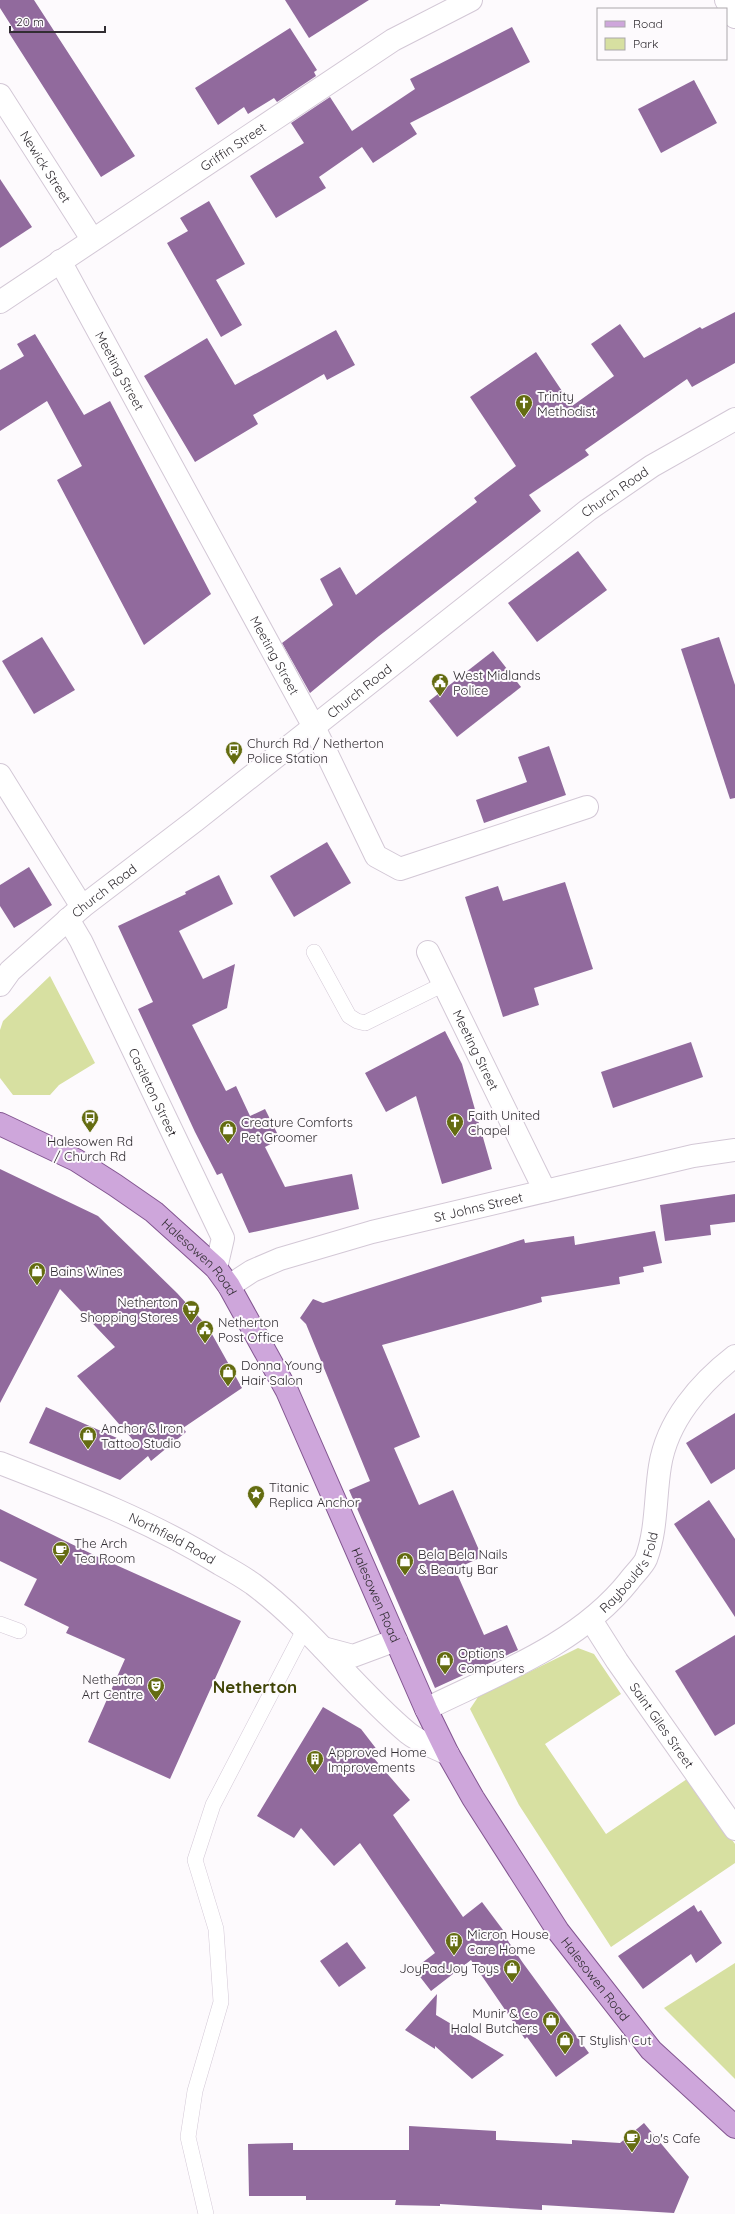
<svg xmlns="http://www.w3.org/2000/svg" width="735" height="2214" viewBox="0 0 735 2214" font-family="Quicksand,sans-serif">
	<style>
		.green { fill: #d7e0a1 }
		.building { fill: #916a9d }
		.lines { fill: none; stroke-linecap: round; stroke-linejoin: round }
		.service-casing { stroke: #d3c8d6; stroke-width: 16 }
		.minor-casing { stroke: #d3c8d6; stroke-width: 24 }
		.tertiary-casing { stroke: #d3c8d6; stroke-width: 24 }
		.primary-casing { stroke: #825590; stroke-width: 24 }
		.service { stroke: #fff; stroke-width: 15 }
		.minor { stroke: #fff; stroke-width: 22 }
		.tertiary { stroke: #fff; stroke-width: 22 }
		.primary { stroke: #cea6db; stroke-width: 22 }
		.labels { text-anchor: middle; stroke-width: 4; stroke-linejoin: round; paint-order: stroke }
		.street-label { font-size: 13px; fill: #312d32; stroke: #fdfafd }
		.poi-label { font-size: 13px; fill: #312d32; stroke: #fdfafd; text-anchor: start }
		.district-label { font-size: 17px; font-weight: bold; fill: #404507; stroke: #fdfafd }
	</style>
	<rect width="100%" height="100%" fill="#fdfafd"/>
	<g class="green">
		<polygon points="50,976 95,1063 59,1085 50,1095 13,1095 0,1078 0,1030 3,1021"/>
		<polygon points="578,1648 594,1654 621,1694 545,1744 606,1834 687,1779 735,1844 735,1863 611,1947 519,1805 470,1709 478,1697"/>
		<polygon points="735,1963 735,2079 664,2008"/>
	</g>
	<g class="building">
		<polygon points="0,0 34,0 135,156 101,177 9,33 14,30 0,8"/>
		<polygon points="285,0 369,0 309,38"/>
		<polygon points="512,27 530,62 410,123 417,134 373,163 362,147 319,177 326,188 276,218 250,176 304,143 291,123 330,97 352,131 415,89 410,79"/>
		<polygon points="290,28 317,70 314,72 316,76 277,102 274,98 248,114 244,107 218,125 195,88"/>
		<polygon points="694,80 717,123 661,153 638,109"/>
		<polygon points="0,179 32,227 0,248"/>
		<polygon points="209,201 245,264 216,280 242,325 221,337 167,243 188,231 180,218"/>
		<polygon points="735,312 735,363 692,387 687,379 585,450 589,455 529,495 541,511 379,636 310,693 282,643 333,605 320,579 340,567 356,595 477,502 474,498 516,466 470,397 536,352 572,406 614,376 591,344 620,324 644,358 700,327 702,329"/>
		<polygon points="336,330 355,365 327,380 324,374 253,415 258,424 195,462 144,376 207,338 235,385"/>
		<polygon points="35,334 84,415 110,401 211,594 144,645 57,480 82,466 47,401 0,431 0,370 24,356 17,344"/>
		<polygon points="578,551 607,590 537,642 508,603"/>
		<polygon points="42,637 75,690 34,714 2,661"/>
		<polygon points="719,637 735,685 735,798 730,799 681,649"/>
		<polygon points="493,651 521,687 457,737 429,701"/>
		<polygon points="549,746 566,795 484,823 476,800 527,782 518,757"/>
		<polygon points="327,842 351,883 294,917 270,876"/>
		<polygon points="29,867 52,905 14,928 0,906 0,885"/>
		<polygon points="219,875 233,904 179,931 203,979 235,964 227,1008 192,1025 226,1091 236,1086 250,1116 265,1109 280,1139 265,1147 285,1187 352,1174 359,1209 249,1233 222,1173 217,1175 195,1132 138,1009 153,1002 118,926 186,894 185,892"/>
		<polygon points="565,882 593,969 534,988 539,1005 503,1017 465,897 498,886 503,901"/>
		<polygon points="445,1031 462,1064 492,1169 442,1184 416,1096 386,1112 365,1073"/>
		<polygon points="691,1042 703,1077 613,1108 601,1072"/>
		<polygon points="0,1169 98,1216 177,1293 208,1327 242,1388 183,1428 186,1432 151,1461 148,1456 120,1480 29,1443 46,1407 140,1448 77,1376 115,1347 60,1289 0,1403"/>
		<polygon points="735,1194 735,1222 710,1225 711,1235 665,1241 660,1205"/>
		<polygon points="655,1231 662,1263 643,1267 644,1272 619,1277 620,1284 541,1297 542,1302 382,1345 420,1437 394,1448 419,1505 453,1490 482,1557 455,1569 484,1635 507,1625 518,1650 435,1688 349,1490 370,1481 306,1324 300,1318 313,1299 323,1303 524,1239 525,1243 574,1236 575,1245"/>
		<polygon points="735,1413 735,1469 711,1484 686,1443"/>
		<polygon points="709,1500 735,1539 735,1617 674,1524"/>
		<polygon points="0,1509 96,1556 241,1621 170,1779 88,1742 125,1659 66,1633 69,1627 24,1605 37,1579 0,1561"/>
		<polygon points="735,1635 735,1724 715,1736 675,1671"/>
		<polygon points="323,1707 361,1729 378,1751 372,1756 410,1800 393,1815 463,1917 482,1902 506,1934 504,1935 523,1963 589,2053 556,2077 527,2037 525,2039 471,1960 431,1991 414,1969 435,1953 360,1843 334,1866 301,1828 294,1838 257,1816"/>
		<polygon points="694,1905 698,1912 701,1910 722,1943 696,1963 691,1954 643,1989 618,1956"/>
		<polygon points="347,1942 366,1968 339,1987 320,1961"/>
		<polygon points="437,1994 436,2015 504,2055 472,2079 435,2046 435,2049 405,2030"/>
		<polygon points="644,2123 689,2177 674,2213 542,2205 542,2210 440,2204 440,2206 395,2205 396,2200 306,2200 306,2196 249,2196 248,2144 293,2143 293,2150 409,2150 409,2126 496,2131 496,2140 572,2144 572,2140 620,2143"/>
	</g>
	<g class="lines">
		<defs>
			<g id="service">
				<polyline points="314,952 349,1016 357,1021 365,1023 444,984"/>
				<polyline points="0,1624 19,1631"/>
				<polyline points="206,2214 188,2137 195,2091 221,2002 216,1929 195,1860 213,1805 304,1630"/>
			</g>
			<g id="minor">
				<path id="s1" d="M0,95L92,239"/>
				<path id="s2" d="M60,261L314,727L376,856L400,869L587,807"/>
				<path id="s3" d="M0,302L393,40L471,0"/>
				<polyline points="0,775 82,907"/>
				<path id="s4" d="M68,919L81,941L223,1238L216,1268"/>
				<path id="s5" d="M428,952L545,1191"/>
				<path id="s6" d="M229,1286L252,1271L280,1259L372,1232L693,1156L735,1150"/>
				<path id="s7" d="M591,1620L617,1661L735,1829"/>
				<path id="s8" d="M426,1709C497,1674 579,1644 629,1581C634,1574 643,1566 646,1559C657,1530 655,1496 660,1466C667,1421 700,1383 735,1356"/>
			</g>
			<g id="tertiary">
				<polyline points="726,0 735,17"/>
				<path id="s9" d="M0,985L10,971L82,907L196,820L588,510L652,466L735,419"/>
				<path id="s10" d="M0,1463C75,1492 151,1521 220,1564C231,1570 243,1577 253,1584C311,1627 353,1687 408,1733C419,1742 436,1748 448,1754"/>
				<polyline points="323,1648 353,1656 396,1640"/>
			</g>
			<g id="primary">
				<path id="s11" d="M0,1124L76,1160L115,1185L154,1212L216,1268L229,1286L287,1391L426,1709L448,1754L473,1798L558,1931L651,2050L735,2127"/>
			</g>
		</defs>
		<use href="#service" class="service-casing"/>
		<use href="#minor" class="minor-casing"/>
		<use href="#tertiary" class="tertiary-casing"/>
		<use href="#primary" class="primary-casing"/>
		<use href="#service" class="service"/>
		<use href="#minor" class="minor"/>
		<use href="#tertiary" class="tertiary"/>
		<use href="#primary" class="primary"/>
	</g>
	<defs>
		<symbol id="church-pin" viewBox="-11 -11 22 30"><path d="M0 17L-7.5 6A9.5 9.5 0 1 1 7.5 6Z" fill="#646c11" stroke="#fdfafd"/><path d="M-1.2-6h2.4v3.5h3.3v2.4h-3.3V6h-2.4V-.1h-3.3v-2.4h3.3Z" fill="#fff"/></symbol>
		<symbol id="civic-pin" viewBox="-11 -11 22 30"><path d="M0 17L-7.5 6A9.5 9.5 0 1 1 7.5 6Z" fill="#646c11" stroke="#fdfafd"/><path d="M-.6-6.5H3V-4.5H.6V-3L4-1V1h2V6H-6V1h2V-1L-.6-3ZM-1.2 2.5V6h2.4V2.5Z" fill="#fff"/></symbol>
		<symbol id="bus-pin" viewBox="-11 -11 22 30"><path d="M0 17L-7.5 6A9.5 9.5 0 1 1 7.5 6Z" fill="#646c11" stroke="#fdfafd"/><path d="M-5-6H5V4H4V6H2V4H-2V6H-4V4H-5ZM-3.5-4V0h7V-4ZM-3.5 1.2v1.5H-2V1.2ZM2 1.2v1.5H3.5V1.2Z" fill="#fff"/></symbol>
		<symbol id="shop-pin" viewBox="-11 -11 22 30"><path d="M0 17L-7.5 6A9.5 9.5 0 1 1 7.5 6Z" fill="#646c11" stroke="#fdfafd"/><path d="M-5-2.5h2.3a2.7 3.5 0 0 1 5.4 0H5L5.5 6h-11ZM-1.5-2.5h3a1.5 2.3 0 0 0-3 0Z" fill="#fff"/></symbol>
		<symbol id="supermarket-pin" viewBox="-11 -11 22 30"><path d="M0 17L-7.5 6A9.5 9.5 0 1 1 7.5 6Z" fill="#646c11" stroke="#fdfafd"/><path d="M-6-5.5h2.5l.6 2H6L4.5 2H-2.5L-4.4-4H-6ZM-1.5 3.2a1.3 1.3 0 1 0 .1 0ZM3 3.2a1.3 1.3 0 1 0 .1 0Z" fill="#fff"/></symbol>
		<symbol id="sight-pin" viewBox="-11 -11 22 30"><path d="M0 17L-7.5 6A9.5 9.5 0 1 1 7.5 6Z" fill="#646c11" stroke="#fdfafd"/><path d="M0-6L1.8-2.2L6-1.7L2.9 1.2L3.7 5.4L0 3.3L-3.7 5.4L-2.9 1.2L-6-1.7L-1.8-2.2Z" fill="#fff"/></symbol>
		<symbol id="cafe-pin" viewBox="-11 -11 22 30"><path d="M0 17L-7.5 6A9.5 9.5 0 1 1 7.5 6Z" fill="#646c11" stroke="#fdfafd"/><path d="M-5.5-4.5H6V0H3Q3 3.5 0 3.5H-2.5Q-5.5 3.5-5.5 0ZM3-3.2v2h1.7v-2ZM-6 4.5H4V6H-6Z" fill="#fff"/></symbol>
		<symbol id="theatre-pin" viewBox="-11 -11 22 30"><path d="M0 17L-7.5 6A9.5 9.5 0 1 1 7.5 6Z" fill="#646c11" stroke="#fdfafd"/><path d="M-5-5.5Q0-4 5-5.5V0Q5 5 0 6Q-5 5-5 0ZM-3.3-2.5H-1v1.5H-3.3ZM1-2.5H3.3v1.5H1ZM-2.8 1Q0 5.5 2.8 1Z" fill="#fff"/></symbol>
		<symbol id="building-pin" viewBox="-11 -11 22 30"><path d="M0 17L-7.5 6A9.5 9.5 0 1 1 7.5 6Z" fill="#646c11" stroke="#fdfafd"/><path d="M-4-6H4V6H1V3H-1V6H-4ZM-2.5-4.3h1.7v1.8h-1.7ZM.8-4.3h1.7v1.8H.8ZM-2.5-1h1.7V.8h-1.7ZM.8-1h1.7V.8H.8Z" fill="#fff"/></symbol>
	</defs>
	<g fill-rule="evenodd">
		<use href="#church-pin" x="514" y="393" width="20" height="27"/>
		<use href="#civic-pin" x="430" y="672" width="20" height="27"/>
		<use href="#bus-pin" x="224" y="740" width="20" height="27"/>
		<use href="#bus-pin" x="80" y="1108" width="20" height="27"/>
		<use href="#church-pin" x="445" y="1112" width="20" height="27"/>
		<use href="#shop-pin" x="218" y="1119" width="20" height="27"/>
		<use href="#shop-pin" x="27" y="1261" width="20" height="27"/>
		<use href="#supermarket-pin" x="181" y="1299" width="20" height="27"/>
		<use href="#civic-pin" x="195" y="1319" width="20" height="27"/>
		<use href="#shop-pin" x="218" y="1362" width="20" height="27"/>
		<use href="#shop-pin" x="78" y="1425" width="20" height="27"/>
		<use href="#sight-pin" x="246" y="1484" width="20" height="27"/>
		<use href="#cafe-pin" x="51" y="1540" width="20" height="27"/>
		<use href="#shop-pin" x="395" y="1551" width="20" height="27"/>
		<use href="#shop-pin" x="435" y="1650" width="20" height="27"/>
		<use href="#theatre-pin" x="146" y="1676" width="20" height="27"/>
		<use href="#building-pin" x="305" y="1749" width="20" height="27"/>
		<use href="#building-pin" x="444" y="1931" width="20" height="27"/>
		<use href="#shop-pin" x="502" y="1958" width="20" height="27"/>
		<use href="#shop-pin" x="541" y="2010" width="20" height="27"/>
		<use href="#shop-pin" x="555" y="2030" width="20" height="27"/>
		<use href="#cafe-pin" x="622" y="2128" width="20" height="27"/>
	</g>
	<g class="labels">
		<g class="street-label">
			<text dy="5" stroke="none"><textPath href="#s3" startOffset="280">Griffin Street</textPath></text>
			<text dy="5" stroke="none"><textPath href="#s1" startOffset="85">Newick Street</textPath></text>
			<text dy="5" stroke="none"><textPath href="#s2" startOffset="125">Meeting Street</textPath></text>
			<text dy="5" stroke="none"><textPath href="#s9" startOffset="789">Church Road</textPath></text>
			<text dy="5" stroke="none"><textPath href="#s2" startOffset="449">Meeting Street</textPath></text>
			<text dy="5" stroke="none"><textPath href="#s9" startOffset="465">Church Road</textPath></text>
			<text dy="5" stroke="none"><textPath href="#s9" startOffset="141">Church Road</textPath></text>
			<text dy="5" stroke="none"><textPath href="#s5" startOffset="109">Meeting Street</textPath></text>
			<text dy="5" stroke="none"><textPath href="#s4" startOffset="193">Castleton Street</textPath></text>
			<text dy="5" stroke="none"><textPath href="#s6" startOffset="263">St Johns Street</textPath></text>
			<text dy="5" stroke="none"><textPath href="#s11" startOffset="242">Halesowen Road</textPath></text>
			<text dy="5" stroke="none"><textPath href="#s10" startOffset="188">Northfield Road</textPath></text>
			<text dy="5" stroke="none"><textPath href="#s8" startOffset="250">Raybould's Fold</textPath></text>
			<text dy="5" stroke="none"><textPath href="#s11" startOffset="626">Halesowen Road</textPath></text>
			<text dy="5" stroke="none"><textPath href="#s7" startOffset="127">Saint Giles Street</textPath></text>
			<text dy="5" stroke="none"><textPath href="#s11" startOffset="1070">Halesowen Road</textPath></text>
		</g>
		<g class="poi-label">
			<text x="537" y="401">Trinity<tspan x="537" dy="15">Methodist</tspan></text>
			<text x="453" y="680">West Midlands<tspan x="453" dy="15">Police</tspan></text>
			<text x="247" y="748">Church Rd / Netherton<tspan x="247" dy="15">Police Station</tspan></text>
			<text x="468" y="1120">Faith United<tspan x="468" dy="15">Chapel</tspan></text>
			<text x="241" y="1127">Creature Comforts<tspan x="241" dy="15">Pet Groomer</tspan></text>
			<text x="90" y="1146" text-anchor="middle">Halesowen Rd<tspan x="90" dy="15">/ Church Rd</tspan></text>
			<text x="50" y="1276">Bains Wines</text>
			<text x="178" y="1307" text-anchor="end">Netherton<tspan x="178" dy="15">Shopping Stores</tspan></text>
			<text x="218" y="1327">Netherton<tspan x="218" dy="15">Post Office</tspan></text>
			<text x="241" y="1370">Donna Young<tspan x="241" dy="15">Hair Salon</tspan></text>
			<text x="101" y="1433">Anchor &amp; Iron<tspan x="101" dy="15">Tattoo Studio</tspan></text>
			<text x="269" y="1492">Titanic<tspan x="269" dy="15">Replica Anchor</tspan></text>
			<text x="74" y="1548">The Arch<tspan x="74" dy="15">Tea Room</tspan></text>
			<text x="418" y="1559">Bela Bela Nails<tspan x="418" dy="15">&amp; Beauty Bar</tspan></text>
			<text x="458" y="1658">Options<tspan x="458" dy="15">Computers</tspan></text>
			<text x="143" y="1684" text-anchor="end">Netherton<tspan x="143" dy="15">Art Centre</tspan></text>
			<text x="328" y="1757">Approved Home<tspan x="328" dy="15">Improvements</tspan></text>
			<text x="467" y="1939">Micron House<tspan x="467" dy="15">Care Home</tspan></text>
			<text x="499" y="1973" text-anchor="end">JoyPadJoy Toys</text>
			<text x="538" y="2018" text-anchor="end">Munir &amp; Co<tspan x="538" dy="15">Halal Butchers</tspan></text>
			<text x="578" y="2045">T Stylish Cut</text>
			<text x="645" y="2143">Jo's Cafe</text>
		</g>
		<g class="district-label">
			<text x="255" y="1693">Netherton</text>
		</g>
	</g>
	<rect x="597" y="8" width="130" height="52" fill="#fdfafd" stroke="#aba8ac"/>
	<rect x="605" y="21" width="20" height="6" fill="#cea6db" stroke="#aba8ac"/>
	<text x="633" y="28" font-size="12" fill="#312d32">Road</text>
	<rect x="605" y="38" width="20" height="12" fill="#d7e0a1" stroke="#aba8ac"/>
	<text x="633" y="48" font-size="12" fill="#312d32">Park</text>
	<path d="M10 26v6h95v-6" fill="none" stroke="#312d32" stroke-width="2"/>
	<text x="16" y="26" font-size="12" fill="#312d32" stroke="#fdfafd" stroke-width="3" paint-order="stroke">20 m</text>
</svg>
